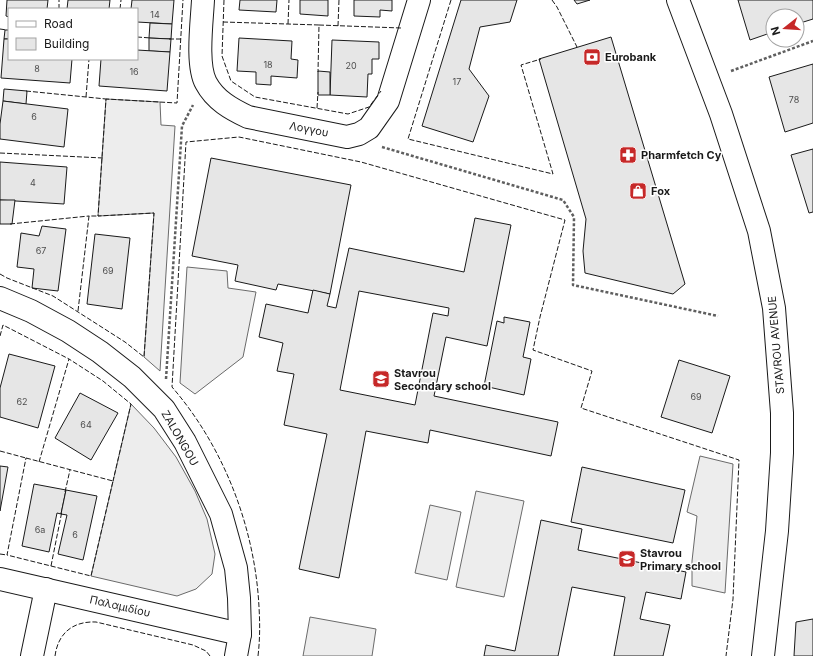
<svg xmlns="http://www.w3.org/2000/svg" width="813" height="656" viewBox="0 0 813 656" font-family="Inter,sans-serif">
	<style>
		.built { fill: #ededed; stroke: #6a6a6a }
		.building { fill: #e6e6e6; stroke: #1a1a1a; fill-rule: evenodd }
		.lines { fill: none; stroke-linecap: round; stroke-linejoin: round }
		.street-casing { stroke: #1a1a1a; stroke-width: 24 }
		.secondary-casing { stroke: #1a1a1a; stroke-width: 24 }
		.path { stroke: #5f5f5f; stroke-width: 2.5; stroke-dasharray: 3 2; stroke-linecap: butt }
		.street { stroke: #fff; stroke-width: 22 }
		.secondary { stroke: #fff; stroke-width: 22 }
		.fence { stroke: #1a1a1a; stroke-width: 1; stroke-dasharray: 5 2; stroke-linecap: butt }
		.labels { text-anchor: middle; stroke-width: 3; stroke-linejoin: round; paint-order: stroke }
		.number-label { font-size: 9px; fill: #4d4d4d }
		.poi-label { font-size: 11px; font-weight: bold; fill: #1a1a1a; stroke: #fff; text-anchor: start }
		.street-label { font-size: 11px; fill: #1a1a1a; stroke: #fff }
	</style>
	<rect width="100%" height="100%" fill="#fff"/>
	<g class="built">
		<polygon points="106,99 160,102 161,125 175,126 160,371 144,357 154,213 98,216"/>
		<polygon points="187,267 227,271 228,288 256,292 243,357 195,394 180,383"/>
		<polygon points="131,404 154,428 176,457 195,491 207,519 215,554 212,574 196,589 177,596 91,576"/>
		<polygon points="700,456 733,464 725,593 692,586 692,561 697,516 687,512"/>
		<polygon points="476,491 524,501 504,597 456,587"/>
		<polygon points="430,505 461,512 447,580 415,573"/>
		<polygon points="310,617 376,629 372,656 303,656"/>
	</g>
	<g class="building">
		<polygon points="7,0 48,0 47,9 9,9 9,17 6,16"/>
		<polygon points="68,0 110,0 109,9 67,9"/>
		<polygon points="132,0 174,0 172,24 137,22 137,9 131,9"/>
		<polygon points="240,0 277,0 276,12 239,10"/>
		<polygon points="300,0 328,0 328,16 300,14"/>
		<polygon points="354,0 392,0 392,11 380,10 380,17 354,16"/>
		<polygon points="461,0 517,0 510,22 480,27 469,69 489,96 473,142 422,126"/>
		<polygon points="574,0 590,0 577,4"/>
		<polygon points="738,0 813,0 813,19 797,24 797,16 773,16 773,32 750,40"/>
		<polygon points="150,23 172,24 171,39 149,38"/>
		<polygon points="5,30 9,30 9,39 4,39"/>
		<polygon points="611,37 685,284 673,294 585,273 583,251 586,219 539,59"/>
		<polygon points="149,38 171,39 170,52 149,51"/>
		<polygon points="239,38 292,41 291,59 298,60 297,78 271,76 271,85 256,84 256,72 237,71"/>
		<polygon points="4,39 9,39 9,59 72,59 70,83 1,78"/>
		<polygon points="332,40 379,42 379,59 372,59 372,74 368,74 367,97 330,95"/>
		<polygon points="137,50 170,52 167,91 99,86 101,59 137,59"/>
		<polygon points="813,64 813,123 785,132 769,77"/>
		<polygon points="318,71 330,72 330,95 318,95"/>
		<polygon points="4,89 27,91 26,104 3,101"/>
		<polygon points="3,101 68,109 64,147 0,139 0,124"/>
		<polygon points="813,149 813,212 809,213 791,155"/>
		<polygon points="211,158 351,185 330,294 278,284 276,290 235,281 238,265 192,256"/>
		<polygon points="0,162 67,167 64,204 0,200"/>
		<polygon points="0,200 15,200 12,224 0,224"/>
		<path d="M475,218L511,225L487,346L446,337L434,396L558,422L551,456L430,430L428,443L366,431L339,578L299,569L327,434L284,425L294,374L277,371L283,343L259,337L266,304L308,313L313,290L330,294L327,306L336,308L349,248L464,272ZM359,291L449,308L448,316L433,313L415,405L340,390Z"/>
		<polygon points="42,226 66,229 58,291 32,288 34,269 17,267 21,233 39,236"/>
		<polygon points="95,234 130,238 122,309 87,304"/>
		<polygon points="504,317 530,322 523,357 531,359 524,395 484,386 497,321 504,323"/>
		<polygon points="9,354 55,366 38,428 0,417 0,388"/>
		<polygon points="679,360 730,376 712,433 661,417"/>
		<polygon points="80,393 118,413 91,460 55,438"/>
		<polygon points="0,466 8,467 0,511"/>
		<polygon points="582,467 685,490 673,543 571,522"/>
		<polygon points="34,484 66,490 61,514 57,513 49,552 22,546"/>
		<polygon points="66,490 97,496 83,560 58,554 67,515 61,514"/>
		<polygon points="541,520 582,529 578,550 686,572 681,599 646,592 640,619 670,625 663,656 614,656 625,597 572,587 558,656 484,656 486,645 515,651"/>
		<polygon points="813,619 813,656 794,656 796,622"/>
	</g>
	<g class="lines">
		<defs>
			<g id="street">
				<path d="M203,0C202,21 196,65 206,83C215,100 231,109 248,117L347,137L359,134L369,128L388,101L419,0"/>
				<polyline points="0,579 240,634"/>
				<polyline points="32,656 46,589"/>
			</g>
			<g id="secondary">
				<polyline points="678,0 721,114 759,231 774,308 782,413 782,453 777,531 763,656"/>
				<polyline points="0,298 31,311 68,331 100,352 132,377 164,409 185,442 221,514 236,568 239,598 240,634 236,656"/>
			</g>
		</defs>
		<use href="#street" class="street-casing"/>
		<use href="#secondary" class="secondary-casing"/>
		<g class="path">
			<polyline points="731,71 813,41"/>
			<polyline points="382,147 563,200 574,217 573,285 718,316"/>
			<polyline points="166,379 182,126 193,105"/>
		</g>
		<use href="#street" class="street"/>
		<use href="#secondary" class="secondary"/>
		<g class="fence">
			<polyline points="224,0 222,56 231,81 255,97 348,114 369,107 381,91"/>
			<polyline points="451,0 408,139 553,174 521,65 541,59"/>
			<polyline points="552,0 557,7 577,47 575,48"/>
			<polyline points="59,9 59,0"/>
			<polyline points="120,9 121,0"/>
			<polyline points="223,22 319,25 318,72"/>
			<polyline points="288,24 289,0"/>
			<polyline points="319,25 401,28"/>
			<polyline points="338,26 339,0"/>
			<polyline points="0,29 7,30"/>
			<polyline points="137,37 151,38"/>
			<polyline points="169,39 181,39"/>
			<polyline points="26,91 106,99"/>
			<polyline points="86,97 89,59"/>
			<polyline points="317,108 318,92"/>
			<polyline points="0,153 103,158"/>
			<polyline points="10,224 89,216"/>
			<polyline points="0,274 7,278 53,296 125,342 144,357 154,213 98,216 106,99 177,103 183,0"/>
			<polyline points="78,311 89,216 98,216"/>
			<polyline points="0,336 3,325 69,359"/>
			<polyline points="0,451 26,458"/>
			<polygon points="26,458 113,481 91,576 7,555"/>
			<polyline points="39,462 69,359 103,381 131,404 113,481"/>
			<polyline points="65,492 70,470"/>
			<polyline points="0,554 7,555"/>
			<polyline points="51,566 62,511"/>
			<path d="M55,656C58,633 73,621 96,622L193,645L206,651L210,656"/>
			<path d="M258,656C260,639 260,624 259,607C255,528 224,447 172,387L186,142L239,137L361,162L565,220L540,317L533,350L592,371L581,408L739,460L733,599L726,656"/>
		</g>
	</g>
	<defs>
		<symbol id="bank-square" viewBox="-11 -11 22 22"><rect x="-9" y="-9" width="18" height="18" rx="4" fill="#c62828" stroke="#fff"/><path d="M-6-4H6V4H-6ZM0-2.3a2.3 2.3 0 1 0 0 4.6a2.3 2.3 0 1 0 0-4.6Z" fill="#fff"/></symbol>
		<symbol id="pharmacy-square" viewBox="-11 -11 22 22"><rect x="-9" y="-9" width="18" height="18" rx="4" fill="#c62828" stroke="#fff"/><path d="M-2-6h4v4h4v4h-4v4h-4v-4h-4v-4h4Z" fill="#fff"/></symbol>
		<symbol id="shop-square" viewBox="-11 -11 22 22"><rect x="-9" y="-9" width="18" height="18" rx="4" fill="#c62828" stroke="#fff"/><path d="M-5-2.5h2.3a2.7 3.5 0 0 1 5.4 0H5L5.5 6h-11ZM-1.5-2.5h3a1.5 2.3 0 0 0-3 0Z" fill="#fff"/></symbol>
		<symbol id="school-square" viewBox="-11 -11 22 22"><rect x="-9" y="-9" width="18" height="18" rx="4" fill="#c62828" stroke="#fff"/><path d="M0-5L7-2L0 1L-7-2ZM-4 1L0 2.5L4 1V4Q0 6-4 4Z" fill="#fff"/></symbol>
	</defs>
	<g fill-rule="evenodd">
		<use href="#bank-square" x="582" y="47" width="20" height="20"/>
		<use href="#pharmacy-square" x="618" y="145" width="20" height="20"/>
		<use href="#shop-square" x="628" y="181" width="20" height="20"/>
		<use href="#school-square" x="371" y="369" width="20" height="20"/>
		<use href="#school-square" x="617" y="549" width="20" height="20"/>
	</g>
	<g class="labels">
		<g class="number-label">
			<text x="155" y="18">14</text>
			<text x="268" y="68">18</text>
			<text x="351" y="69">20</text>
			<text x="37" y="72">8</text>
			<text x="134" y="75">16</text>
			<text x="457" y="85">17</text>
			<text x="794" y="103">78</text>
			<text x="34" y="120">6</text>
			<text x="33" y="186">4</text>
			<text x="41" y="254">67</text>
			<text x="108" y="274">69</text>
			<text x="696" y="400">69</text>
			<text x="22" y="405">62</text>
			<text x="86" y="428">64</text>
			<text x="40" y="533">6a</text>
			<text x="75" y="538">6</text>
		</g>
		<g class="poi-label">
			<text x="605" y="61">Eurobank</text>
			<text x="641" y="159">Pharmfetch Cy</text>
			<text x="651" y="195">Fox</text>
			<text x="394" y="377">Stavrou<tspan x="394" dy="13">Secondary school</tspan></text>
			<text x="640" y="557">Stavrou<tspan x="640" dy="13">Primary school</tspan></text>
		</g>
		<g class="street-label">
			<text transform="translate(309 129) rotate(11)" y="4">Λογγου</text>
			<text transform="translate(776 345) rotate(-95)" y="4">STAVROU AVENUE</text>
			<text transform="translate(180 438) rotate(60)" y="4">ZALONGOU</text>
			<text transform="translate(120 606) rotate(13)" y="4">Παλαμιδίου</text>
		</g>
	</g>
	<rect x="8" y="8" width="130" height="52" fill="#ffffff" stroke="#a3a3a3"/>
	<rect x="16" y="21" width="20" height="6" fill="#ffffff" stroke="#a3a3a3"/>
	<text x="44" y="28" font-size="12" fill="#1a1a1a">Road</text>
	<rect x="16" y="38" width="20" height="12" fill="#e6e6e6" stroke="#a3a3a3"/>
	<text x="44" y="48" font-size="12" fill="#1a1a1a">Building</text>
	<g transform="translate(785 28) rotate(253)"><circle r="19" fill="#ffffff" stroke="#a3a3a3"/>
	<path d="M0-3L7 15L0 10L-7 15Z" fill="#c62828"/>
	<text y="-6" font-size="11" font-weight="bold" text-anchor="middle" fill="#1a1a1a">N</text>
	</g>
</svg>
